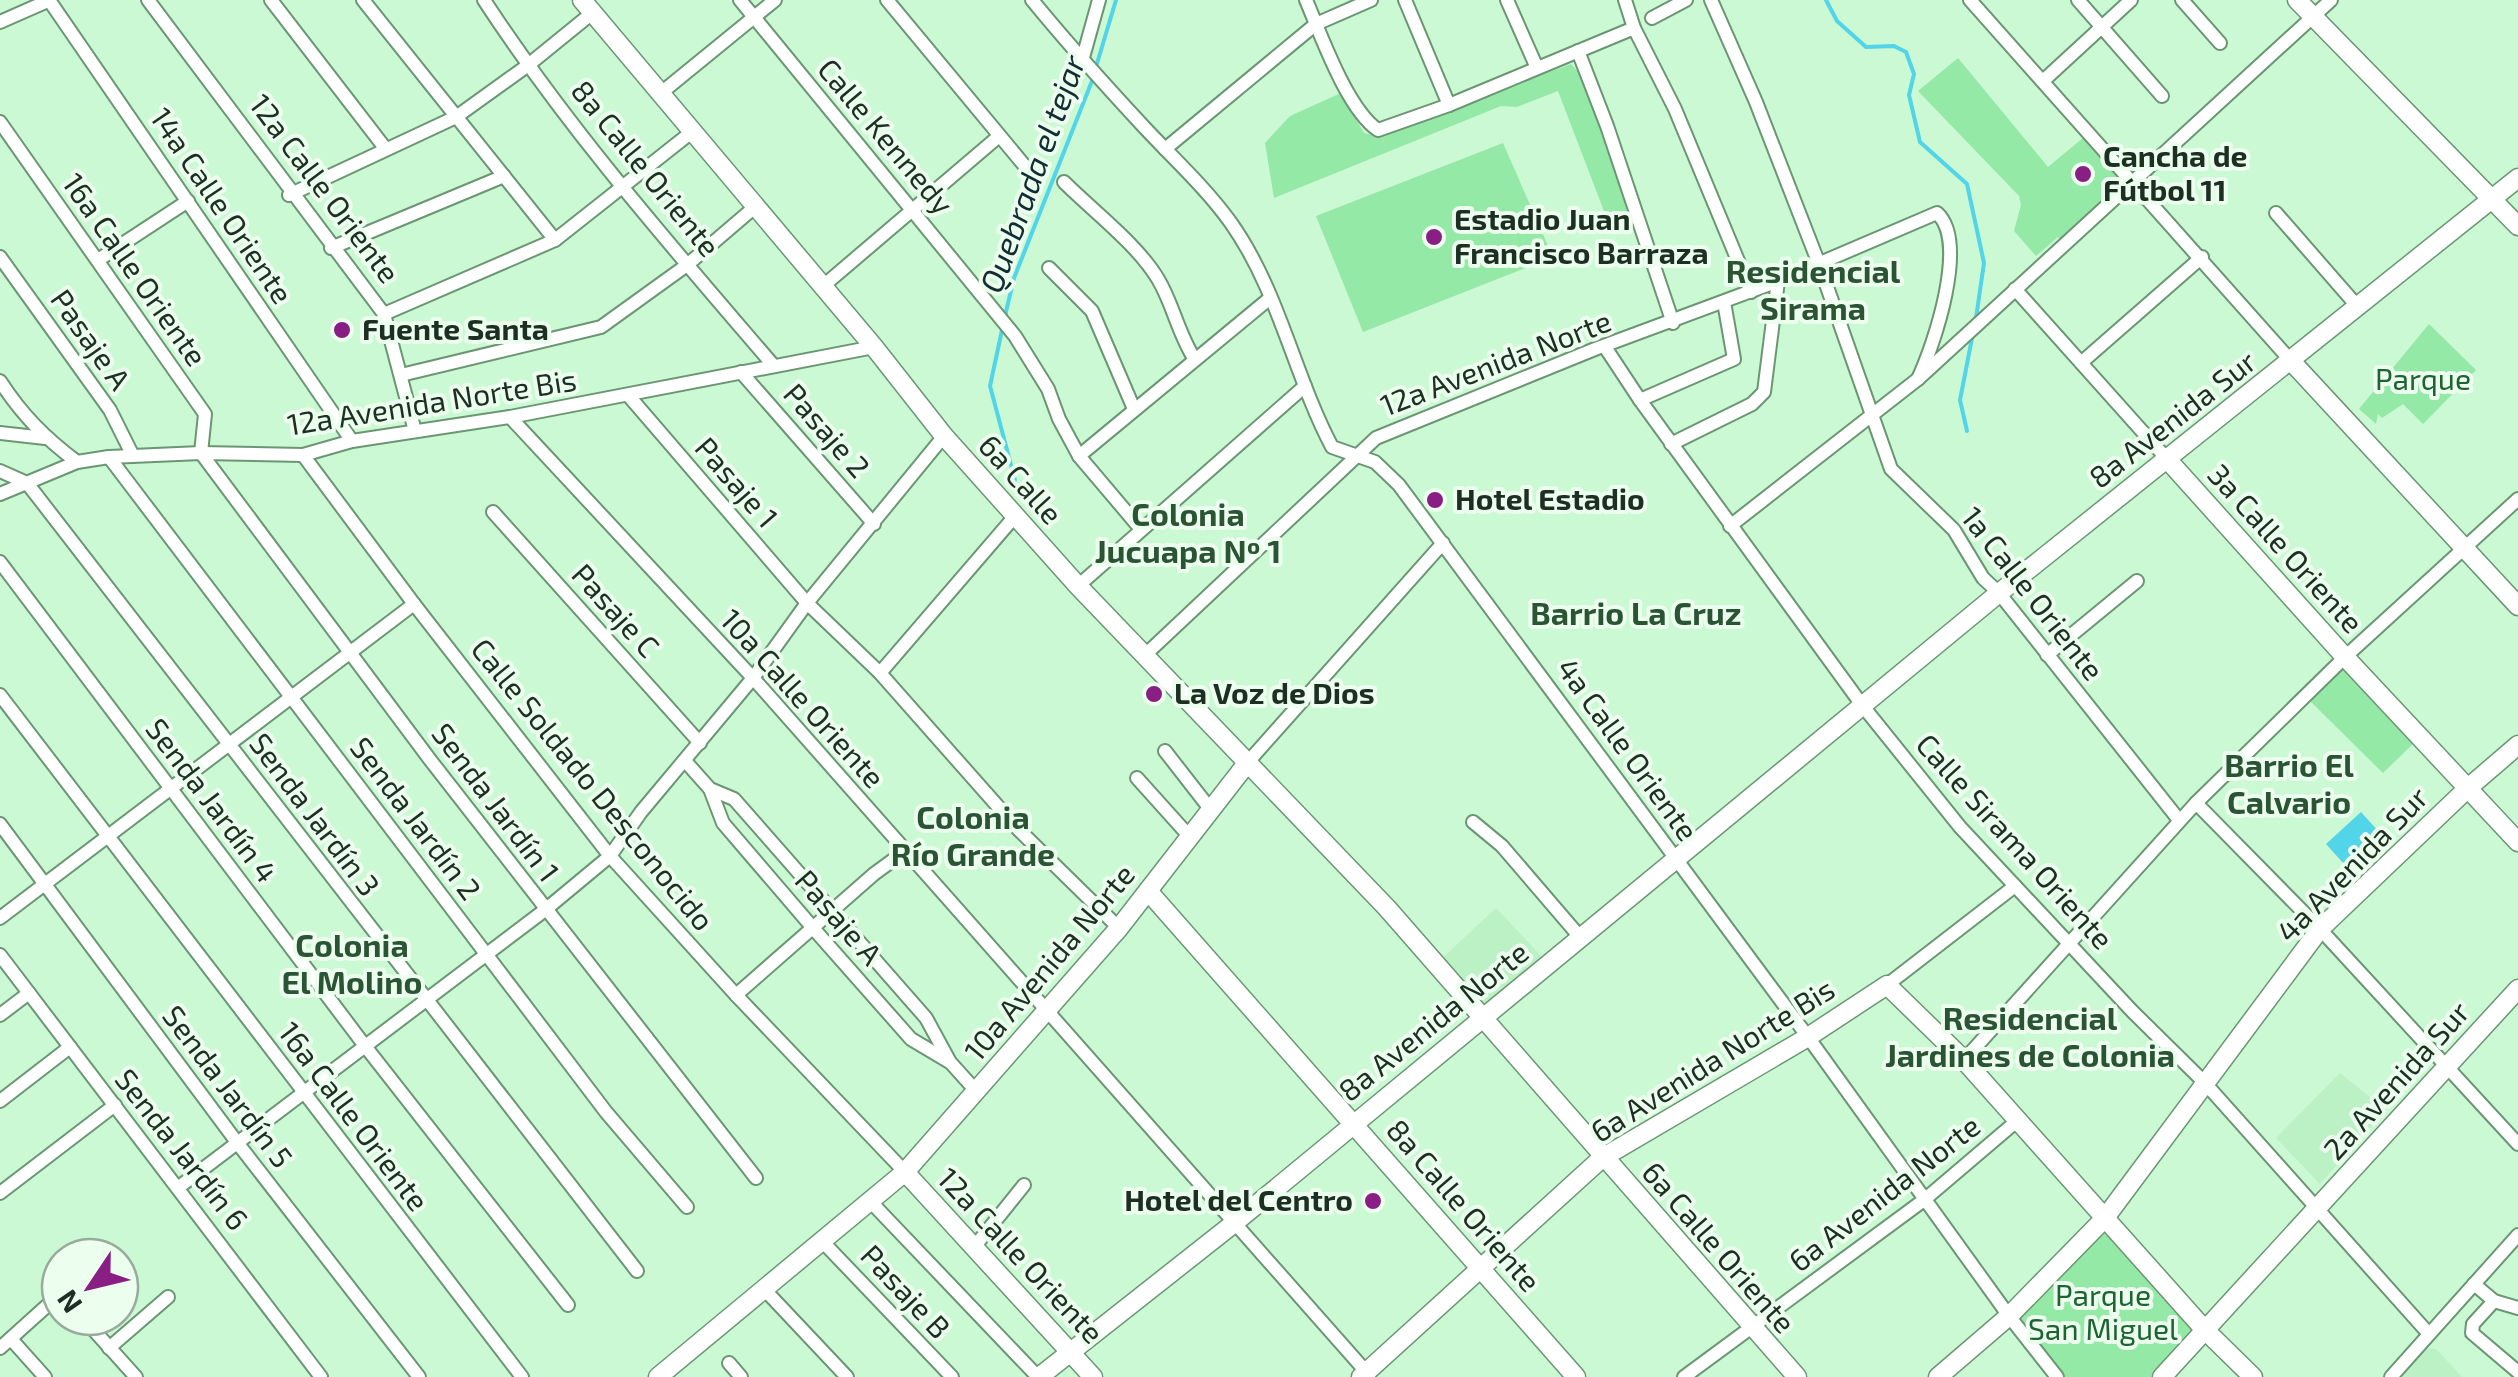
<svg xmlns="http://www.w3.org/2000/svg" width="2518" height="1377" viewBox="0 0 2518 1377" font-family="'Exo 2',sans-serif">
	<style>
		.built { fill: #bcf0c5 }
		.green { fill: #94e9a6 }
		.water { fill: #52d4e9 }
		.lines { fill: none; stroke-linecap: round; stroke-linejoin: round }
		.stream { stroke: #52d4e9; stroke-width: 4 }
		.street-casing { stroke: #6b9673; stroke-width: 16 }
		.secondary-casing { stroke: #6b9673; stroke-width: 21 }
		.street { stroke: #fff; stroke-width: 12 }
		.secondary { stroke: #fff; stroke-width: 18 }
		.poi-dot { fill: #891f85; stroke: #ecfeee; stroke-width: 4 }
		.labels { text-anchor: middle; stroke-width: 8; stroke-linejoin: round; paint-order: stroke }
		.street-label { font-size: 30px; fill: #1d2f21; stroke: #ecfeee }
		.poi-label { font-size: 30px; font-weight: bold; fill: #1d2f21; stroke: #ecfeee; text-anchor: start }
		.park-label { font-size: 30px; fill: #1e6433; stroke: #ecfeee }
		.water-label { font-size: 32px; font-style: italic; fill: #122e33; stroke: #ecfeee }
		.neighbourhood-label { font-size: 32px; font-weight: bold; fill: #2b5435; stroke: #ecfeee }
	</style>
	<rect width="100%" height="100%" fill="#cbf9d3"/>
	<g class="built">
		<polygon points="1496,908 1543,958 1480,1012 1436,964"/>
		<polygon points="2340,1073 2386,1110 2320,1184 2276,1138"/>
		<polygon points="2427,1348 2436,1349 2462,1377 2401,1377"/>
	</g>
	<g class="green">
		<polygon points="1958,58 2048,167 2089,133 2132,181 2064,243 2058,237 2036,256 2014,231 2021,205 2019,196 1918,91"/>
		<polygon points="1571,64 1581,75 1629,211 1607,219 1558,91 1517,107 1501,106 1274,198 1265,143 1290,116 1341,93 1364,133 1378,136"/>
		<polygon points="1503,143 1553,257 1363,332 1316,216"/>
		<polygon points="2429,324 2476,370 2423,424 2403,404 2382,418 2378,414 2376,424 2359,409"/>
		<polygon points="2341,660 2420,737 2383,773 2305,696"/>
		<polygon points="2105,1218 2204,1329 2162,1377 2057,1377 2009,1316"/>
	</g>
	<polygon class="water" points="2361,812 2379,832 2344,864 2326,844"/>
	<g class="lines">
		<g class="stream">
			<polyline points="1826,0 1837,21 1866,47 1894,46 1906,52 1914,74 1909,95 1920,142 1967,184 1984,263 1976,318"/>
			<polyline points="1096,67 1116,0"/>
			<polyline points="1005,316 1014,278 1094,76"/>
			<polyline points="1002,330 990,386 1015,480"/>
			<polyline points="1967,431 1960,400 1973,333"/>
		</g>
		<defs>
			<g id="street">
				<polyline points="49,0 352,441"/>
				<polyline points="148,0 384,314 415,431"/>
				<polyline points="271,0 385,148"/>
				<polyline points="363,0 555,240"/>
				<path d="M484,0C569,130 672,247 773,365"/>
				<polyline points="740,0 1015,336 1048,389 1059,419 1079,456 1140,528"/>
				<polyline points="887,0 1029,171"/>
				<path d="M1032,0C1068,44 1105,85 1144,127C1173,158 1206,188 1231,223C1279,291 1294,375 1332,447L1375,462L1399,485L1808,1037L2009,1316L2057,1377"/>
				<path d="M1306,0C1321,35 1347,109 1378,130L1449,105L1634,28"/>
				<polyline points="1405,0 1449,105"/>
				<polyline points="1507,0 1537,68"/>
				<polyline points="1625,0 1634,28 1675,109 1751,292"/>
				<polyline points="1711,0 1756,102 1819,264 1891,469 1954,530 1983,578 1999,593 2179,820"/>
				<polyline points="1970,0 2291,361"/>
				<polyline points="2078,0 2162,96"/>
				<polyline points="2182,0 2220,43"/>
				<polyline points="1652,18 1686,0"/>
				<polyline points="0,22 50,0"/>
				<polyline points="1578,51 1607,126 1673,323"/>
				<polyline points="1082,61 1099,0"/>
				<polyline points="2043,81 2131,0"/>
				<polyline points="661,93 775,0"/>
				<polyline points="0,122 205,414 201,453 431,761 756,1178"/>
				<polyline points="1165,149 1316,24 1371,0"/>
				<path d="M1064,182C1093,211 1137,244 1158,279C1173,304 1178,333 1194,358"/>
				<polyline points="289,195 456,117 527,66 591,14"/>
				<polyline points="2276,213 2358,307"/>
				<polyline points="331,248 504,176"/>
				<polyline points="0,257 110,410 133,456"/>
				<polyline points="98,260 188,201"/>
				<polyline points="1049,268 1092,311 1134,409"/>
				<polyline points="822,287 998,137"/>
				<polyline points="2015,289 2167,459"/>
				<polyline points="384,314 555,240 693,131"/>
				<polyline points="1605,347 1640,400 1862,705 1960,827 2132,1011 2204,1082 2429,1334"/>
				<polyline points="2082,362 2202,257"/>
				<polyline points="741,372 874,524"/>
				<polyline points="401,375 601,327 687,265 756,206"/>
				<path d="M0,381C22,415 45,438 77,462"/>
				<polyline points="628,395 807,603 880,673 1017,828 1119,928"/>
				<polyline points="1640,400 1734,359 1724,302"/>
				<polyline points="510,417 753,678 1369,1375"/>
				<polyline points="0,433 45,438"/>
				<polyline points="1671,444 1752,404 1764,392 1778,281"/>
				<polyline points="303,455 414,604 610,856 736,995 905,1172"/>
				<polyline points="1079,456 1270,298"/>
				<polyline points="109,457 606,1112 687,1207"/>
				<polyline points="0,471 27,483 637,1271"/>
				<polyline points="0,494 77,462 109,457 201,453 303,455 352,441 510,417 874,347"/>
				<polyline points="493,512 700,743"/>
				<polyline points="1730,526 1918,379 2331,0"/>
				<polyline points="0,562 365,1046 568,1305"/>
				<polyline points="1078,586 1305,386"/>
				<polyline points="2047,655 2137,581"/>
				<path d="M1144,656L1376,438L1595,349L1778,281L1937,213C1969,242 1934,345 1918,379"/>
				<polyline points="880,673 1016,515"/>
				<polyline points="0,695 522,1377"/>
				<polyline points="1165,751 1211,810"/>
				<polyline points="686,762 710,789 723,823 813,928 911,1039 948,1061"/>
				<polyline points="1248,762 1443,543"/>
				<polyline points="1137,778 1190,837"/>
				<polyline points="710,789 734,799 926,1018 950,1062 977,1092"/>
				<polyline points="2196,803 2320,929 2518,1144"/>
				<polyline points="1473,822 1502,846 1580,937"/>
				<polyline points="0,824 239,1145 419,1377"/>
				<polyline points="0,918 414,604"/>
				<polyline points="0,955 321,1377"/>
				<polyline points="1887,985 2015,886"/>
				<polyline points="736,995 874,874 904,852"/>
				<polyline points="0,1015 29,993"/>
				<polyline points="1964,1060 2196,803 2345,657 2518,499"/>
				<polyline points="0,1101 70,1047"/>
				<polyline points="179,1187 545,910 610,856 641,812 753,678 807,603 944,436"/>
				<polyline points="0,1193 115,1105"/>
				<polyline points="870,1201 1038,1377"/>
				<polyline points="822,1241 952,1377"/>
				<polyline points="975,1246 1024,1185"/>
				<polyline points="2474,1284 2494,1301 2518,1308"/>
				<polyline points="764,1289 847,1377"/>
				<polyline points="2494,1301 2473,1324 2472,1333 2518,1372"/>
				<polyline points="82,1317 136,1377"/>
				<polyline points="11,1339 45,1377"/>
				<polyline points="0,1348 60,1294"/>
				<polyline points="109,1348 168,1297"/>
				<polyline points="729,1363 741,1377"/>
				<polyline points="1684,1377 1924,1200 2018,1120"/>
				<polyline points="2391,1377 2518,1235"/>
			</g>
			<g id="secondary">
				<polyline points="582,0 874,347 944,436 1078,586 1387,908 1797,1377"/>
				<polyline points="2297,0 2518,226"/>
				<polyline points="2291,361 2518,606"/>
				<polyline points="2167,459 2345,657 2518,842"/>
				<polyline points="1148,891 1576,1377"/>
				<polyline points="905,1172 1093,1377"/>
				<polyline points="658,1377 905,1172 1119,928 1248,762"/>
				<polyline points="1039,1377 1233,1224 1999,593 2518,178"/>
				<polyline points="1361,1377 1602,1158 1808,1037 1887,985 1964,1060 2204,1329 2253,1377"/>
				<polyline points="1938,1377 2009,1316 2105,1218 2320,929 2468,788 2518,745"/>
				<polyline points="2162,1377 2518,989"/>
			</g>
		</defs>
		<use href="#street" class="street-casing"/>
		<use href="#secondary" class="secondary-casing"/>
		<use href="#street" class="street"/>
		<use href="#secondary" class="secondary"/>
	</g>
	<g class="poi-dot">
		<circle cx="2083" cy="174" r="10"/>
		<circle cx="1434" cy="237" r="10"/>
		<circle cx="342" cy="330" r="10"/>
		<circle cx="1435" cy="500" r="10"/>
		<circle cx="1154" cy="694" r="10"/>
		<circle cx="1373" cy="1201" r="10"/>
	</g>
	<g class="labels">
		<g class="street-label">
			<text transform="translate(885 137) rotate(50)" y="10">Calle Kennedy</text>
			<text transform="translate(645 169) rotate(51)" y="10">8a Calle Oriente</text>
			<text transform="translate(324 189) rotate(53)" y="10">12a Calle Oriente</text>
			<text transform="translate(221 206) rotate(56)" y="10">14a Calle Oriente</text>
			<text transform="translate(134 270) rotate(55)" y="10">16a Calle Oriente</text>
			<text transform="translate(90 340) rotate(55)" y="10">Pasaje A</text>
			<text transform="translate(1496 364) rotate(-21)" y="10">12a Avenida Norte</text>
			<text transform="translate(432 403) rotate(-9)" y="10">12a Avenida Norte Bis</text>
			<text transform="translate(2173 420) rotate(-38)" y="10">8a Avenida Sur</text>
			<text transform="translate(826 431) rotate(49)" y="10">Pasaje 2</text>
			<text transform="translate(1020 480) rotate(48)" y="10">6a Calle</text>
			<text transform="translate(736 483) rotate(49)" y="10">Pasaje 1</text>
			<text transform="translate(2285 549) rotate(48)" y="10">3a Calle Oriente</text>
			<text transform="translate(2032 594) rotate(52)" y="10">1a Calle Oriente</text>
			<text transform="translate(615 611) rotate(48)" y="10">Pasaje C</text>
			<text transform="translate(802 699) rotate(48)" y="10">10a Calle Oriente</text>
			<text transform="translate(1627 750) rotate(54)" y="10">4a Calle Oriente</text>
			<text transform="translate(592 785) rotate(51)" y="10">Calle Soldado Desconocido</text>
			<text transform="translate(211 801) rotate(53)" y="10">Senda Jardín 4</text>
			<text transform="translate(495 803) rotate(53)" y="10">Senda Jardín 1</text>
			<text transform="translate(314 815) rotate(53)" y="10">Senda Jardín 3</text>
			<text transform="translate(415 819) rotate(53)" y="10">Senda Jardín 2</text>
			<text transform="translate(2014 842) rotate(48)" y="10">Calle Sirama Oriente</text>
			<text transform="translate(2353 865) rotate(-46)" y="10">4a Avenida Sur</text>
			<text transform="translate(838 918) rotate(49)" y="10">Pasaje A</text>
			<text transform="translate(1050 963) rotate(-50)" y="10">10a Avenida Norte</text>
			<text transform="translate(1434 1022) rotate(-39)" y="10">8a Avenida Norte</text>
			<text transform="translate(1713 1061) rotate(-32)" y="10">6a Avenida Norte Bis</text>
			<text transform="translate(2397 1081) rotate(-48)" y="10">2a Avenida Sur</text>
			<text transform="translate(227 1087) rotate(53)" y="10">Senda Jardín 5</text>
			<text transform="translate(353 1117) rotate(53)" y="10">16a Calle Oriente</text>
			<text transform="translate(181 1150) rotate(52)" y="10">Senda Jardín 6</text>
			<text transform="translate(1885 1194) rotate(-38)" y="10">6a Avenida Norte</text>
			<text transform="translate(1463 1206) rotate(49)" y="10">8a Calle Oriente</text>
			<text transform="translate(1718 1248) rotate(49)" y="10">6a Calle Oriente</text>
			<text transform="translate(1020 1256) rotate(47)" y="10">12a Calle Oriente</text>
			<text transform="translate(905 1292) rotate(47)" y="10">Pasaje B</text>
		</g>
		<g class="poi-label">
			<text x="2103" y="167">Cancha de<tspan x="2103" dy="34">Fútbol 11</tspan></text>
			<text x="1454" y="230">Estadio Juan<tspan x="1454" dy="34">Francisco Barraza</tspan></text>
			<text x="362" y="340">Fuente Santa</text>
			<text x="1455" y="510">Hotel Estadio</text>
			<text x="1174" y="704">La Voz de Dios</text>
			<text x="1353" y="1211" text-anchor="end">Hotel del Centro</text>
		</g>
		<g class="park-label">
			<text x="2423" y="390">Parque</text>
			<text x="2103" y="1306">Parque<tspan x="2103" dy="34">San Miguel</tspan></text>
		</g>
		<g class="water-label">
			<text transform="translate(1033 174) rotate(-70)" y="11">Quebrada el tejar</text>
		</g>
		<g class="neighbourhood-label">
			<text x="1813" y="283">Residencial<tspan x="1813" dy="37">Sirama</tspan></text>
			<text x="1188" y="526">Colonia<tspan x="1188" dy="37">Jucuapa Nº 1</tspan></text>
			<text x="1636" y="625">Barrio La Cruz</text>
			<text x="2289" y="777">Barrio El<tspan x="2289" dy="37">Calvario</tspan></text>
			<text x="973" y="829">Colonia<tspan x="973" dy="37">Río Grande</tspan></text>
			<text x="352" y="957">Colonia<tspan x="352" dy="37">El Molino</tspan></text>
			<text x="2030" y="1030">Residencial<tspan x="2030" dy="37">Jardines de Colonia</tspan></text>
		</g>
	</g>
	<g transform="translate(90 1287) rotate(235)"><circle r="48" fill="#ecfeee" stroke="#99ab9c" stroke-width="2.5"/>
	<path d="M0-8L18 38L0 25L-18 38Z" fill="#891f85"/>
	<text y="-15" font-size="28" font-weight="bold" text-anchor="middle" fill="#1d2f21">N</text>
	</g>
</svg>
